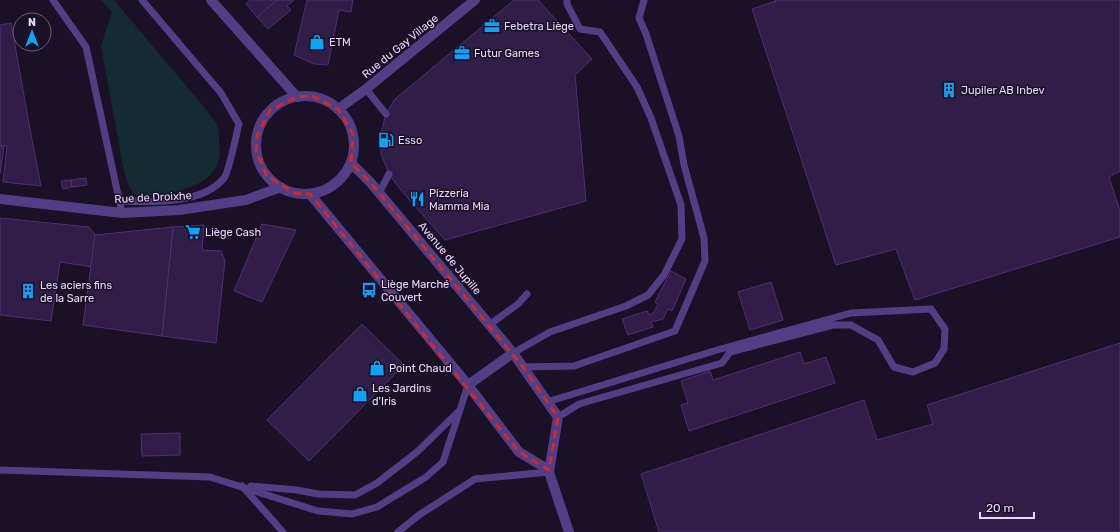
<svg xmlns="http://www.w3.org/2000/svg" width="1120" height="532" viewBox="0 0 1120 532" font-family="Rubik,sans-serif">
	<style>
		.green { fill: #142b31 }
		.building { fill: #301d48; stroke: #4e3073 }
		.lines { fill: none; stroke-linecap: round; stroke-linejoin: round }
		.service { stroke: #523e84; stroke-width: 7 }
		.minor { stroke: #523e84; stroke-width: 10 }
		.marked { fill: none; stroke: #d62828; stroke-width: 3; stroke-dasharray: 8 5; stroke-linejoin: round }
		.labels { text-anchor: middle; stroke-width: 3; stroke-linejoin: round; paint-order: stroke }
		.poi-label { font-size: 11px; fill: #e6d8fe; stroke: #1a1127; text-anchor: start }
		.street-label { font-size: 11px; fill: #e6d8fe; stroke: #1a1127 }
	</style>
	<rect width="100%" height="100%" fill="#1a1127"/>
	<path class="green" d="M101,0H114L204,107C208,113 214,119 217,125C219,129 219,135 219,140C225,176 199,186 170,193C160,196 145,200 136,195C129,190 126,179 124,171L101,46L112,12Z"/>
	<g class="building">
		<polygon points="250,0 277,0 257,17 246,4"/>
		<polygon points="277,0 294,0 287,6 291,10 268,29 257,17"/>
		<polygon points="307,0 353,0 351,12 339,10 328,65 314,64 294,55"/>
		<polygon points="514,0 538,0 592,59 575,75 586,201 445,240 400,189 389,174 381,154 381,133 386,114 395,99"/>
		<polygon points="775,0 1120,0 1120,171 1109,177 1120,211 1120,237 915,300 896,249 836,265 752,9 776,1"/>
		<polygon points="11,23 30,129 41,186 3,182 7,146 0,145 0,25"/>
		<polygon points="0,146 4,147 0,174"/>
		<polygon points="86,178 87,185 72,187 71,180"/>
		<polygon points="71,180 72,187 63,189 61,181"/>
		<polygon points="0,218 89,227 95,235 92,267 60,262 51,321 0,315"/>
		<polygon points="262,224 296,230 262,302 234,291"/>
		<polygon points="204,225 202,250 221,251 225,261 216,343 162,336 173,227"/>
		<polygon points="173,227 162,336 83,325 95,235"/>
		<polygon points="671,271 686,279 672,311 668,309 663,319 651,322 653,327 628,335 622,319 647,311 649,315 654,312 658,304 655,302"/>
		<polygon points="771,282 783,320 750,330 738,292"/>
		<polygon points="362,324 404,365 309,461 267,420"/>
		<polygon points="1120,343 1120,532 659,532 641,474 864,400 877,440 933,424 927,405"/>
		<polygon points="800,352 804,364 826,357 835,383 689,431 681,405 688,403 681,381 710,371 713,380"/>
		<polygon points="180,433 180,455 142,456 141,434"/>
	</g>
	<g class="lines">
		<g class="service">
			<polyline points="53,0 86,47 122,213"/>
			<polyline points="366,89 386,114"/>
			<polyline points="379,193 389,174"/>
			<path d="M118,201C149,202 203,205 224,178C229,172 236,135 239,124L221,93L142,0"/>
			<polyline points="489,325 518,304 527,294"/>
			<polyline points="513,353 550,332 626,306 648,295 664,275 682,239 681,205 651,118 637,87 600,32 580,29 567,4 567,0"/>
			<polyline points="523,367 574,366 675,331 705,261 704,238 684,165 679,136 646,34 639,18 644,0"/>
			<polyline points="547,402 717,350 851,313 931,309 945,329 944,349 935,363 913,372 894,367 878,340 851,325 833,325 730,352 722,363 579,404 558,417"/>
			<polyline points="0,470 210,477 318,511 352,514 377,507 426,477 443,462 468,385"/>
			<polyline points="242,486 283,532"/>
			<polyline points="251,486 297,490 318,494 355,495 377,483 417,452 458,412"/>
			<polyline points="398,532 419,515 475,479 549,472"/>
		</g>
		<g class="minor">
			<polyline points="211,0 297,97"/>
			<circle cx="305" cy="145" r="49"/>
			<polyline points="338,109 366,89 475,0"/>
			<polyline points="351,163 370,182 513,353 558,417 549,472 569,532"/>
			<polyline points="310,194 468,385 519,452 549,470"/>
			<polyline points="0,199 122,213 179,210 246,200 281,187"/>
			<polyline points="468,385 513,353"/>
		</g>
	</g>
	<path class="marked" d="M312,96L338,109L353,134L351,163L370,182L523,367L558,417L549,470L519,452L310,194L295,193L267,176L256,151L257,136L270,110L297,97Z"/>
	<defs>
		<symbol id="office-bare" viewBox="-9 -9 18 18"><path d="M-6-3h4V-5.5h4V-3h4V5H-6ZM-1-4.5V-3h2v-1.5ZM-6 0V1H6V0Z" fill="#0ca5f6" stroke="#1a1127" stroke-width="2.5" paint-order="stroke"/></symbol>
		<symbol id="shop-bare" viewBox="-9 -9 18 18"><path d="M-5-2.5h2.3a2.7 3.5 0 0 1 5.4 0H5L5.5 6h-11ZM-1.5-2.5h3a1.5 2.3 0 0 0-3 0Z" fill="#0ca5f6" stroke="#1a1127" stroke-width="2.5" paint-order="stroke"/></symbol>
		<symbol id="building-bare" viewBox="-9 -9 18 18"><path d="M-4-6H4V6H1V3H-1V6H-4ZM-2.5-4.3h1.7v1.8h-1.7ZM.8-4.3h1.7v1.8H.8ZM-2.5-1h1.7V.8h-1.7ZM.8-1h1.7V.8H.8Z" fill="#0ca5f6" stroke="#1a1127" stroke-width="2.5" paint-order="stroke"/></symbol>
		<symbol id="fuel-bare" viewBox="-9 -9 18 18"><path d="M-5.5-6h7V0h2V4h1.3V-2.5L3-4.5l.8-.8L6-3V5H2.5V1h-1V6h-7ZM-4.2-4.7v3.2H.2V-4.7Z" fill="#0ca5f6" stroke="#1a1127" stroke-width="2.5" paint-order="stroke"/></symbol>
		<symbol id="restaurant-bare" viewBox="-9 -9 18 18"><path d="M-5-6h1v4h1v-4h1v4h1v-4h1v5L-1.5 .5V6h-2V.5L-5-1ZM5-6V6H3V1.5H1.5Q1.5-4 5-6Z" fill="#0ca5f6" stroke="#1a1127" stroke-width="2.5" paint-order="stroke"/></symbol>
		<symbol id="supermarket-bare" viewBox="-9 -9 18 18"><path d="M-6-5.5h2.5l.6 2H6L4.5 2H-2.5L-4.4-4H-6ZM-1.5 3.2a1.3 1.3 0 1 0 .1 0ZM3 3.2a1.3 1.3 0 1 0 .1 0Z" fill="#0ca5f6" stroke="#1a1127" stroke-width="2.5" paint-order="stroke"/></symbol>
		<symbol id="bus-bare" viewBox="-9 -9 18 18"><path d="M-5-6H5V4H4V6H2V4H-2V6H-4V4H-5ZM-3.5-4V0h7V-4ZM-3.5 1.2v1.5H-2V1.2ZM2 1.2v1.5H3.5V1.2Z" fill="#0ca5f6" stroke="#1a1127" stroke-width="2.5" paint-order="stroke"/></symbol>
	</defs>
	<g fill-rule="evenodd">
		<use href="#office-bare" x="481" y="15" width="22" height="22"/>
		<use href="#shop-bare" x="306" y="31" width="22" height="22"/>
		<use href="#office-bare" x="451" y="42" width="22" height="22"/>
		<use href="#building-bare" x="938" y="79" width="22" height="22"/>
		<use href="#fuel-bare" x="375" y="129" width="22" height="22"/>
		<use href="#restaurant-bare" x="406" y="188" width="22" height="22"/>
		<use href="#supermarket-bare" x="182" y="221" width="22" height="22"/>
		<use href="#bus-bare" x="358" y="279" width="22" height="22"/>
		<use href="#building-bare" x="17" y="280" width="22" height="22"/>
		<use href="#shop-bare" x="366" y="357" width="22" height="22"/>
		<use href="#shop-bare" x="349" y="383" width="22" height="22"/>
	</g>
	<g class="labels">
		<g class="poi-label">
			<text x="504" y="30">Febetra Liège</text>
			<text x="329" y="46">ETM</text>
			<text x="474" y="57">Futur Games</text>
			<text x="961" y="94">Jupiler AB Inbev</text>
			<text x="398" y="144">Esso</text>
			<text x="429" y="197">Pizzeria<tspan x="429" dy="13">Mamma Mia</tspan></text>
			<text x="205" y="236">Liège Cash</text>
			<text x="381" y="288">Liège Marché<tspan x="381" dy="13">Couvert</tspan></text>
			<text x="40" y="289">Les aciers fins<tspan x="40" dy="13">de la Sarre</tspan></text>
			<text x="389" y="372">Point Chaud</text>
			<text x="372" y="392">Les Jardins<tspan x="372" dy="13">d'Iris</tspan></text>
		</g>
		<g class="street-label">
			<text transform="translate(400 46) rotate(-39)" y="4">Rue du Gay Village</text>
			<text transform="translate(153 197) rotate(-3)" y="4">Rue de Droixhe</text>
			<text transform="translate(450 258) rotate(50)" y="4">Avenue de Jupille</text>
		</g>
	</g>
	<g transform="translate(32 32)"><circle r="19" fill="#1a1127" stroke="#6c617d"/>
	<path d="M0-3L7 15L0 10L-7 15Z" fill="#0ca5f6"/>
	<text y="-6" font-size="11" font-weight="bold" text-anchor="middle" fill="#e6d8fe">N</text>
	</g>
	<path d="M980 512v6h54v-6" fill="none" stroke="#e6d8fe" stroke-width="2"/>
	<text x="986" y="512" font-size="12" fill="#e6d8fe" stroke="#1a1127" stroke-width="3" paint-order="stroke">20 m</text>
</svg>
